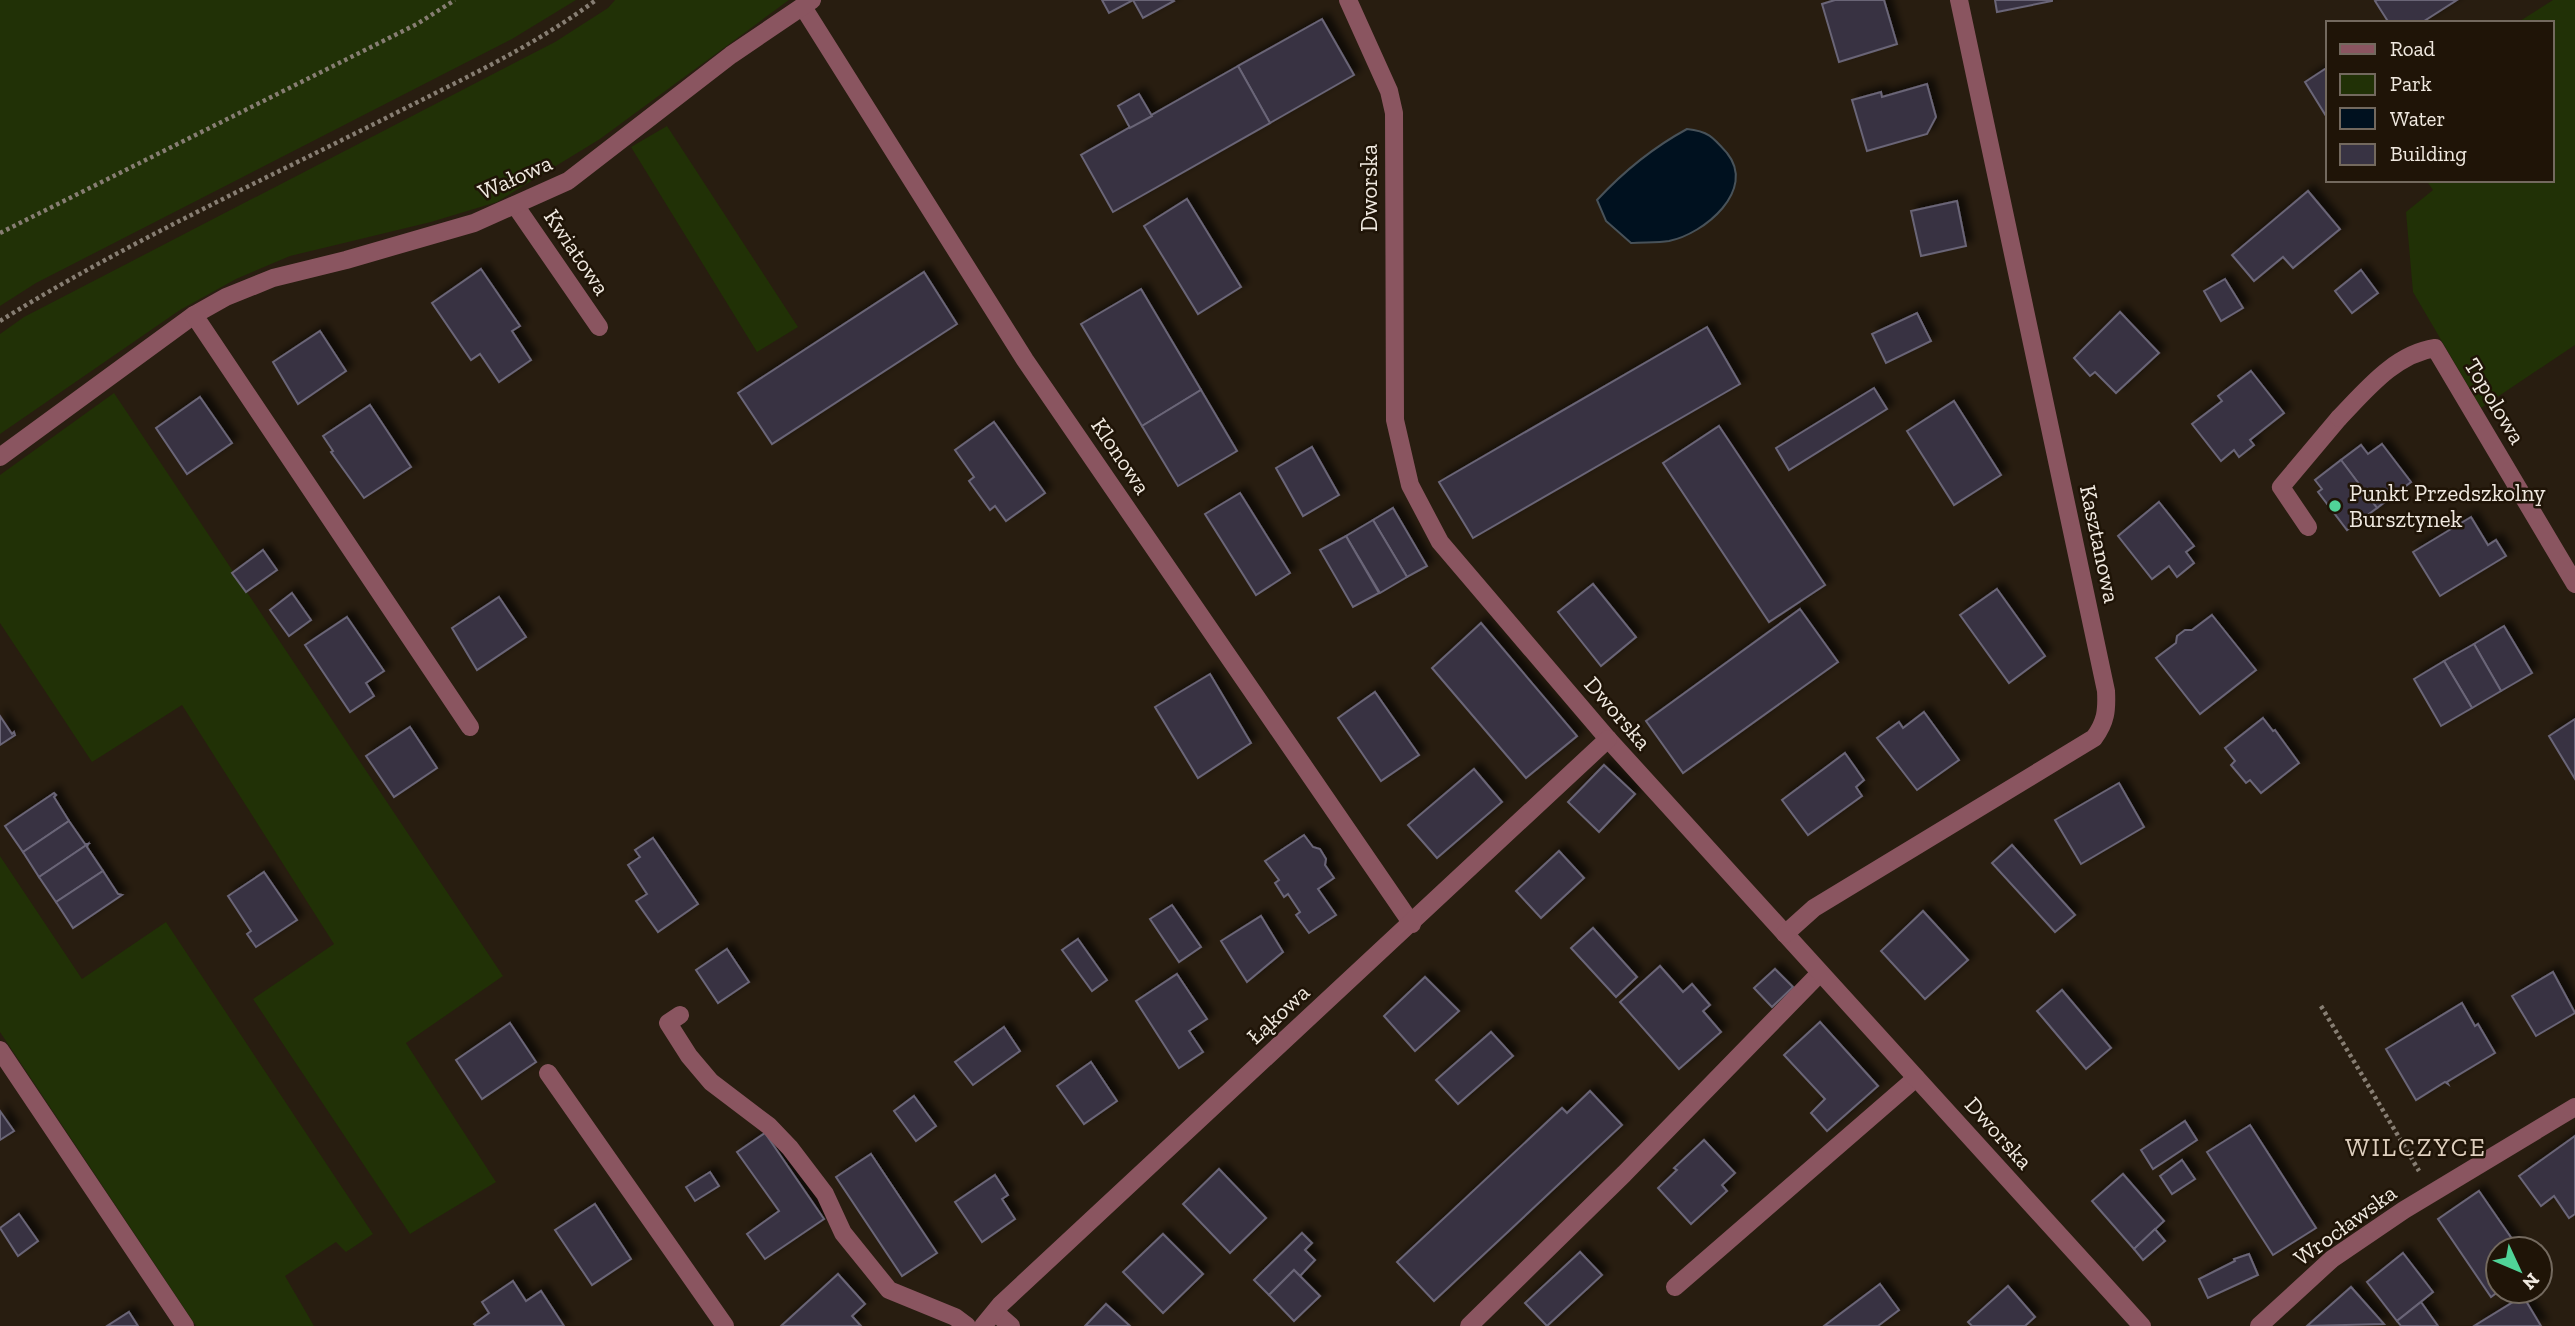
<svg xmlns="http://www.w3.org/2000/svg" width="2575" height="1326" viewBox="0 0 2575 1326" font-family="'Zilla Slab',serif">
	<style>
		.green { fill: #213106 }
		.water { fill: #00111f; stroke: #485259; stroke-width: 2 }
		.building { fill: #383343; stroke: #6a6577; stroke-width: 2; filter: url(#shadow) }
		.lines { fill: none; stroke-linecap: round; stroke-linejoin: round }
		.path { stroke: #877e73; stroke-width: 4.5; stroke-dasharray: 3.5 3.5; stroke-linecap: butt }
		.service { stroke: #8a5560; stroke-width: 18 }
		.minor { stroke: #8a5560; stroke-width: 18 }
		.tertiary { stroke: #8a5560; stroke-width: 18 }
		.poi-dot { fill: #50d398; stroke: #1f1407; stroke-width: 2.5 }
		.labels { text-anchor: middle; stroke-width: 5; stroke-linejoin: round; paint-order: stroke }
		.street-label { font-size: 23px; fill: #f0e9e0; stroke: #1f1407 }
		.poi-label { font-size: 23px; fill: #f0e9e0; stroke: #1f1407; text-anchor: start }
		.quarter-label { font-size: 26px; letter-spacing: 2px; fill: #decfbe; stroke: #1f1407 }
	</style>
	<defs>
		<filter id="shadow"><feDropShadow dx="6" dy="-6" stdDeviation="3.5" flood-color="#0009"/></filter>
	</defs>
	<rect width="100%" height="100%" fill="#281d10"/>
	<g class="green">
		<polygon points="0,0 576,0 512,39 36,283 0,306"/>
		<polygon points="615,0 789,0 600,139 497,202 431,222 290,256 236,279 180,310 0,434 0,334 24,317 555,42 608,8"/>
		<polygon points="2553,0 2575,0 2575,345 2481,408 2413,292 2406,212 2433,190 2426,180 2552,180 2552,23 2517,23"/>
		<polygon points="667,126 798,327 757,352 631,147"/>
		<polygon points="114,393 503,976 406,1043 496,1182 410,1234 253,999 334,944 182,705 92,762 0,623 0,475"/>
		<polygon points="0,856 82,979 166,922 373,1234 346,1252 336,1242 285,1276 314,1326 196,1326 0,1032"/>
	</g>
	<path class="water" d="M1687,129C1708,131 1713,137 1727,153C1757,190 1704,234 1669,241C1657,243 1643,242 1631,243L1606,221L1597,200C1624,171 1652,148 1687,129Z"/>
	<g class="building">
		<polygon points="1102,0 1173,0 1174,1 1143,18 1133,0 1109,13"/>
		<polygon points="1835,0 1884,0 1897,44 1839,62 1822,4"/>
		<polygon points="1995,0 2052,0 2052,1 1997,12"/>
		<polygon points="2377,0 2457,0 2421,23 2389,23 2375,1"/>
		<polygon points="1322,19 1354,75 1270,123 1238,66"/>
		<polygon points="1238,66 1270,123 1113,212 1081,155"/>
		<polygon points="2328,67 2328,115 2326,116 2305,82"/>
		<polygon points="1927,84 1936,117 1927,134 1867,151 1852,100 1881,92 1882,97"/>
		<polygon points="1139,94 1152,116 1130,128 1118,106"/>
		<polygon points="2308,191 2340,229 2293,268 2283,257 2254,281 2232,255"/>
		<polygon points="1187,199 1241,287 1198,314 1144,226"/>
		<polygon points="1957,201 1966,246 1921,256 1911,211"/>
		<polygon points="481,269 520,326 512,331 531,360 499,382 480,354 471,360 432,303"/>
		<polygon points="2361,270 2378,293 2352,313 2335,291"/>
		<polygon points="924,272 957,324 772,444 738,393"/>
		<polygon points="2225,279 2243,308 2221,321 2204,291"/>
		<polygon points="1141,289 1201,390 1142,426 1081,324"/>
		<polygon points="2120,312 2159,353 2116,393 2095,372 2090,376 2074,358"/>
		<polygon points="1917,313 1931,341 1886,363 1872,334"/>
		<polygon points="1707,327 1740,384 1473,538 1439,482"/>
		<polygon points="320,331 346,371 298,404 273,362"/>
		<polygon points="2251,371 2284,413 2250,440 2254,445 2239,457 2234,450 2221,461 2192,424 2222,401 2218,396"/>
		<polygon points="1874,388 1887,409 1789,470 1776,448"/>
		<polygon points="1201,390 1237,451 1178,486 1142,426"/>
		<polygon points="200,397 232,443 187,474 156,428"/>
		<polygon points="1954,401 2001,475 1954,505 1907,431"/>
		<polygon points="370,405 411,467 364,498 331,452 333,451 323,436"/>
		<polygon points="994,422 1045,493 1006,521 995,506 990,510 969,481 974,477 955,450"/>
		<polygon points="1719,426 1825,585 1769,622 1663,463"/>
		<polygon points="2382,444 2411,482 2377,508 2341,460 2361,445 2368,454"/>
		<polygon points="1312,447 1339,495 1303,516 1276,468"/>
		<polygon points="2341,460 2377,508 2347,530 2318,492 2322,489 2315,480"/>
		<polygon points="1240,493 1290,573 1256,595 1205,514"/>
		<polygon points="2159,502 2194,546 2186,552 2194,563 2177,577 2169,566 2152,579 2118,536"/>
		<polygon points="1393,508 1427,566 1407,577 1373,520"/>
		<polygon points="2471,517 2488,545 2496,540 2506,556 2440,596 2413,552"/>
		<polygon points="1373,520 1407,577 1380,593 1346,536"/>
		<polygon points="1346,536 1379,593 1353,607 1320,550"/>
		<polygon points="263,550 277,570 246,592 232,573"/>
		<polygon points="1593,584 1636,637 1601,666 1558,612"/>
		<polygon points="1997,589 2045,656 2009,683 1960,615"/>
		<polygon points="292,593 311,620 289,636 270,610"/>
		<polygon points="499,597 526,637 477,670 452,628"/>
		<polygon points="1800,609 1838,662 1683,773 1646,721"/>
		<polygon points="2212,615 2256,670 2200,714 2156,658 2176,643 2177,636 2185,630 2192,630"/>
		<polygon points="347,617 384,671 366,683 374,696 350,712 305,645"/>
		<polygon points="1481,623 1577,736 1526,778 1432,668"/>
		<polygon points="2504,626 2532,673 2501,691 2474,644"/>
		<polygon points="2474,644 2501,691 2472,708 2444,661"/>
		<polygon points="2444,661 2472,708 2441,726 2414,679"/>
		<polygon points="1210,674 1251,743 1198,778 1155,707"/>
		<polygon points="1375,692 1419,755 1381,781 1338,718"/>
		<polygon points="1924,712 1959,760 1917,790 1877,738 1899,722 1903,728"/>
		<polygon points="0,716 12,734 14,732 15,735 0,745"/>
		<polygon points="2263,718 2273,731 2275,730 2299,763 2261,793 2250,780 2246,783 2231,765 2235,761 2225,748"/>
		<polygon points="2575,719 2575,779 2549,736"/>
		<polygon points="410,727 437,768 394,797 366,756"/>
		<polygon points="1845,753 1864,780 1856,787 1862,796 1808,835 1782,800"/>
		<polygon points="1604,765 1635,794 1599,832 1568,802"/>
		<polygon points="1474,769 1502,802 1437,858 1408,825"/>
		<polygon points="2119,783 2144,827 2081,864 2055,820"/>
		<polygon points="54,793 56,795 54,797 69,821 23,852 5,826"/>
		<polygon points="69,821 85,844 88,844 39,877 23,852"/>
		<polygon points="1304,835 1313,847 1320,849 1326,859 1325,865 1334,878 1318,889 1336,915 1309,933 1296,915 1300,912 1288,894 1284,897 1275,883 1279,880 1265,861"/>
		<polygon points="653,838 698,904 658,932 636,901 647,894 628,865 640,857 635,850"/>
		<polygon points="88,844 87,847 103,871 56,902 39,877"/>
		<polygon points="2012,845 2075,915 2055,932 1992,863"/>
		<polygon points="1559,851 1584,878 1541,918 1516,891"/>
		<polygon points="103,871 118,894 122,895 73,928 56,902"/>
		<polygon points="264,872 297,920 256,947 247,934 251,931 228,896"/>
		<polygon points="1172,905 1201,947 1179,962 1150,919"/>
		<polygon points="1923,911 1968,960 1925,999 1881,951"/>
		<polygon points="1261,916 1283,952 1247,982 1221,941"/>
		<polygon points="1593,928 1637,977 1616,997 1571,948"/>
		<polygon points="1078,939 1107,980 1092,991 1062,950"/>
		<polygon points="727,949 749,982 718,1003 696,970"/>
		<polygon points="1660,966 1683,992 1692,984 1710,1005 1703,1011 1721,1032 1679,1069 1620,1002"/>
		<polygon points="1775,969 1793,987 1772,1007 1754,988"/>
		<polygon points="2553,972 2575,1013 2536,1036 2512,996"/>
		<polygon points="1177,974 1207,1019 1189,1031 1203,1052 1179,1068 1136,1001"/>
		<polygon points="1425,977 1459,1011 1415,1051 1384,1016"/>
		<polygon points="2062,990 2111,1048 2086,1069 2037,1011"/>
		<polygon points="2462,1003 2475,1026 2478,1024 2495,1053 2447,1082 2448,1084 2445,1082 2416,1100 2386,1049"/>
		<polygon points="1820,1022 1878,1086 1827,1131 1811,1113 1825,1099 1784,1055"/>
		<polygon points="510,1023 536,1062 482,1099 456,1060"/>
		<polygon points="1004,1027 1020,1051 973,1085 955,1062"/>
		<polygon points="1491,1032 1513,1056 1458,1104 1436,1080"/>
		<polygon points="1091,1062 1117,1101 1084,1124 1057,1086"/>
		<polygon points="1590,1091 1622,1125 1434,1301 1397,1262 1562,1108 1567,1113"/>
		<polygon points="914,1096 936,1126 916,1141 894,1111"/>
		<polygon points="0,1111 14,1131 0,1140"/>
		<polygon points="2185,1121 2197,1140 2153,1169 2141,1150"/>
		<polygon points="2250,1125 2316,1228 2273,1255 2207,1152"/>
		<polygon points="765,1133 824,1219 765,1259 747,1234 779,1211 737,1152"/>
		<polygon points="2575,1136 2575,1214 2569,1218 2554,1196 2541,1206 2519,1176"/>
		<polygon points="1704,1140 1735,1173 1722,1185 1727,1191 1691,1224 1658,1188 1677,1170 1674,1168"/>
		<polygon points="871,1154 937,1253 902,1276 836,1177"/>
		<polygon points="2182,1160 2195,1179 2172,1194 2160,1176"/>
		<polygon points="1219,1169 1266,1218 1230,1253 1183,1204"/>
		<polygon points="710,1172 719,1186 695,1201 686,1187"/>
		<polygon points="2123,1174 2164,1221 2134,1249 2092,1201"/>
		<polygon points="995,1175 1008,1195 1002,1199 1015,1219 982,1242 955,1202"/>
		<polygon points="2479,1191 2519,1249 2498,1249 2499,1291 2491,1297 2438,1219"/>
		<polygon points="595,1204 631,1259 592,1285 555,1230"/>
		<polygon points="19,1214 38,1241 18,1256 0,1228"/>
		<polygon points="2155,1229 2165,1241 2143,1260 2134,1249"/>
		<polygon points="1302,1233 1312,1243 1305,1250 1315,1260 1300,1276 1294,1270 1269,1295 1254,1280"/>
		<polygon points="1163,1234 1203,1274 1163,1313 1123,1272"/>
		<polygon points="1580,1252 1602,1275 1547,1326 1525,1303"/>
		<polygon points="2403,1253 2433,1292 2397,1321 2367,1282"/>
		<polygon points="2249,1254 2258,1275 2208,1298 2199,1279 2235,1261 2234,1259"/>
		<polygon points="1294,1270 1320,1296 1294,1321 1269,1295"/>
		<polygon points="838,1274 865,1304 852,1316 861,1326 781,1326"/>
		<polygon points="513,1281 526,1301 541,1291 564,1326 476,1326 474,1324 489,1313 482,1302"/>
		<polygon points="1880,1284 1899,1310 1878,1326 1824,1326"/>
		<polygon points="2008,1286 2035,1317 2025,1326 1972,1326 1968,1322"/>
		<polygon points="2351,1287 2384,1324 2307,1326"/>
		<polygon points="2523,1296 2541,1326 2474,1326"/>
		<polygon points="2421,1302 2438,1326 2401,1326 2397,1321"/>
		<polygon points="1106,1304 1130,1326 1085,1326"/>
		<polygon points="129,1312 138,1326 107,1326"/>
	</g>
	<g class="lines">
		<g class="path">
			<polyline points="0,233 417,24 455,0"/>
			<path d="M0,321C122,245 255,184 384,119C456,82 530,49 596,0"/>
			<polyline points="2321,1006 2419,1171"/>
		</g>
		<g class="service">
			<polyline points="2308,527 2281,487 2339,418"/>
			<polyline points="680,1015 668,1023 689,1056 711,1082 769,1126 790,1148 825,1194 843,1233 889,1290 955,1317 967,1326"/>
			<polyline points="0,1050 185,1326"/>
			<polyline points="548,1073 725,1326"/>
			<polyline points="1675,1287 1916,1078"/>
			<polyline points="995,1312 1011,1326"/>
			<polyline points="1469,1326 1624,1174 1820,973"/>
		</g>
		<g class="minor">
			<polyline points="1348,0 1389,91 1394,113 1395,420 1410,485 1440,542 1608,739 2142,1326"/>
			<polyline points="803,7 1025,360 1412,924"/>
			<polyline points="515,205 599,327"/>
			<path d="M2339,418C2366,390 2395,354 2435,348L2575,584"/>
			<polyline points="0,457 194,315"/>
			<polyline points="470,727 194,315 226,297 273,278 346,260 474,223 568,181 731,55 812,0"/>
			<path d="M1785,934L1814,908L2094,738C2106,722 2107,710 2106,691L1959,0"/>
			<polyline points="983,1326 1001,1304 1608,739"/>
		</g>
		<polyline class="tertiary" points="2259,1326 2332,1259 2404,1210 2575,1107"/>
	</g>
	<circle class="poi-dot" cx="2335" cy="506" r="7"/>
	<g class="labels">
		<g class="street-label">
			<text transform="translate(515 177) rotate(-24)" y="8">Wałowa</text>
			<text transform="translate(1369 188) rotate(-90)" y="8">Dworska</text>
			<text transform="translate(577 252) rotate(56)" y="8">Kwiatowa</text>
			<text transform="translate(2495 401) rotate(59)" y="8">Topolowa</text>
			<text transform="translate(1121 456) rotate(56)" y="8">Klonowa</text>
			<text transform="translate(2100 544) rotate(78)" y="8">Kasztanowa</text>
			<text transform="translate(1618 713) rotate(49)" y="8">Dworska</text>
			<text transform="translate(1278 1014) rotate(-43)" y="8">Łąkowa</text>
			<text transform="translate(1999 1133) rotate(48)" y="8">Dworska</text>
			<text transform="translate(2345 1225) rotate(-36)" y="8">Wrocławska</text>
		</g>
		<g class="poi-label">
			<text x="2349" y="501">Punkt Przedszkolny<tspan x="2349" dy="26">Bursztynek</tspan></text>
		</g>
		<g class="quarter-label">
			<text x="2416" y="1156">WILCZYCE</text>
		</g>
	</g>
	<rect x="2326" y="21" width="228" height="161" fill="#1f1407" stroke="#73695e" stroke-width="2"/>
	<rect x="2340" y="44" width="35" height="10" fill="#8a5560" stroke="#73695e" stroke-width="2"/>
	<text x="2390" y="56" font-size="21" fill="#f0e9e0">Road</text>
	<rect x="2340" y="74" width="35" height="21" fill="#213106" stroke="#73695e" stroke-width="2"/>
	<text x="2390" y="91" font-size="21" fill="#f0e9e0">Park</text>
	<rect x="2340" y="108" width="35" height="21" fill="#00111f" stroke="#73695e" stroke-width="2"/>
	<text x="2390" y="126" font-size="21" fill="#f0e9e0">Water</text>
	<rect x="2340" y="144" width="35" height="21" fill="#383343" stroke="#73695e" stroke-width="2"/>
	<text x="2390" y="161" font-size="21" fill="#f0e9e0">Building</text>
	<g transform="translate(2519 1270) rotate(134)"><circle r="33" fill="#1f1407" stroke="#73695e" stroke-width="2"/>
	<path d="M0-5L12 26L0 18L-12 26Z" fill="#50d398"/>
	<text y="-10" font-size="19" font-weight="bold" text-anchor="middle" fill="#f0e9e0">N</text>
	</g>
</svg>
